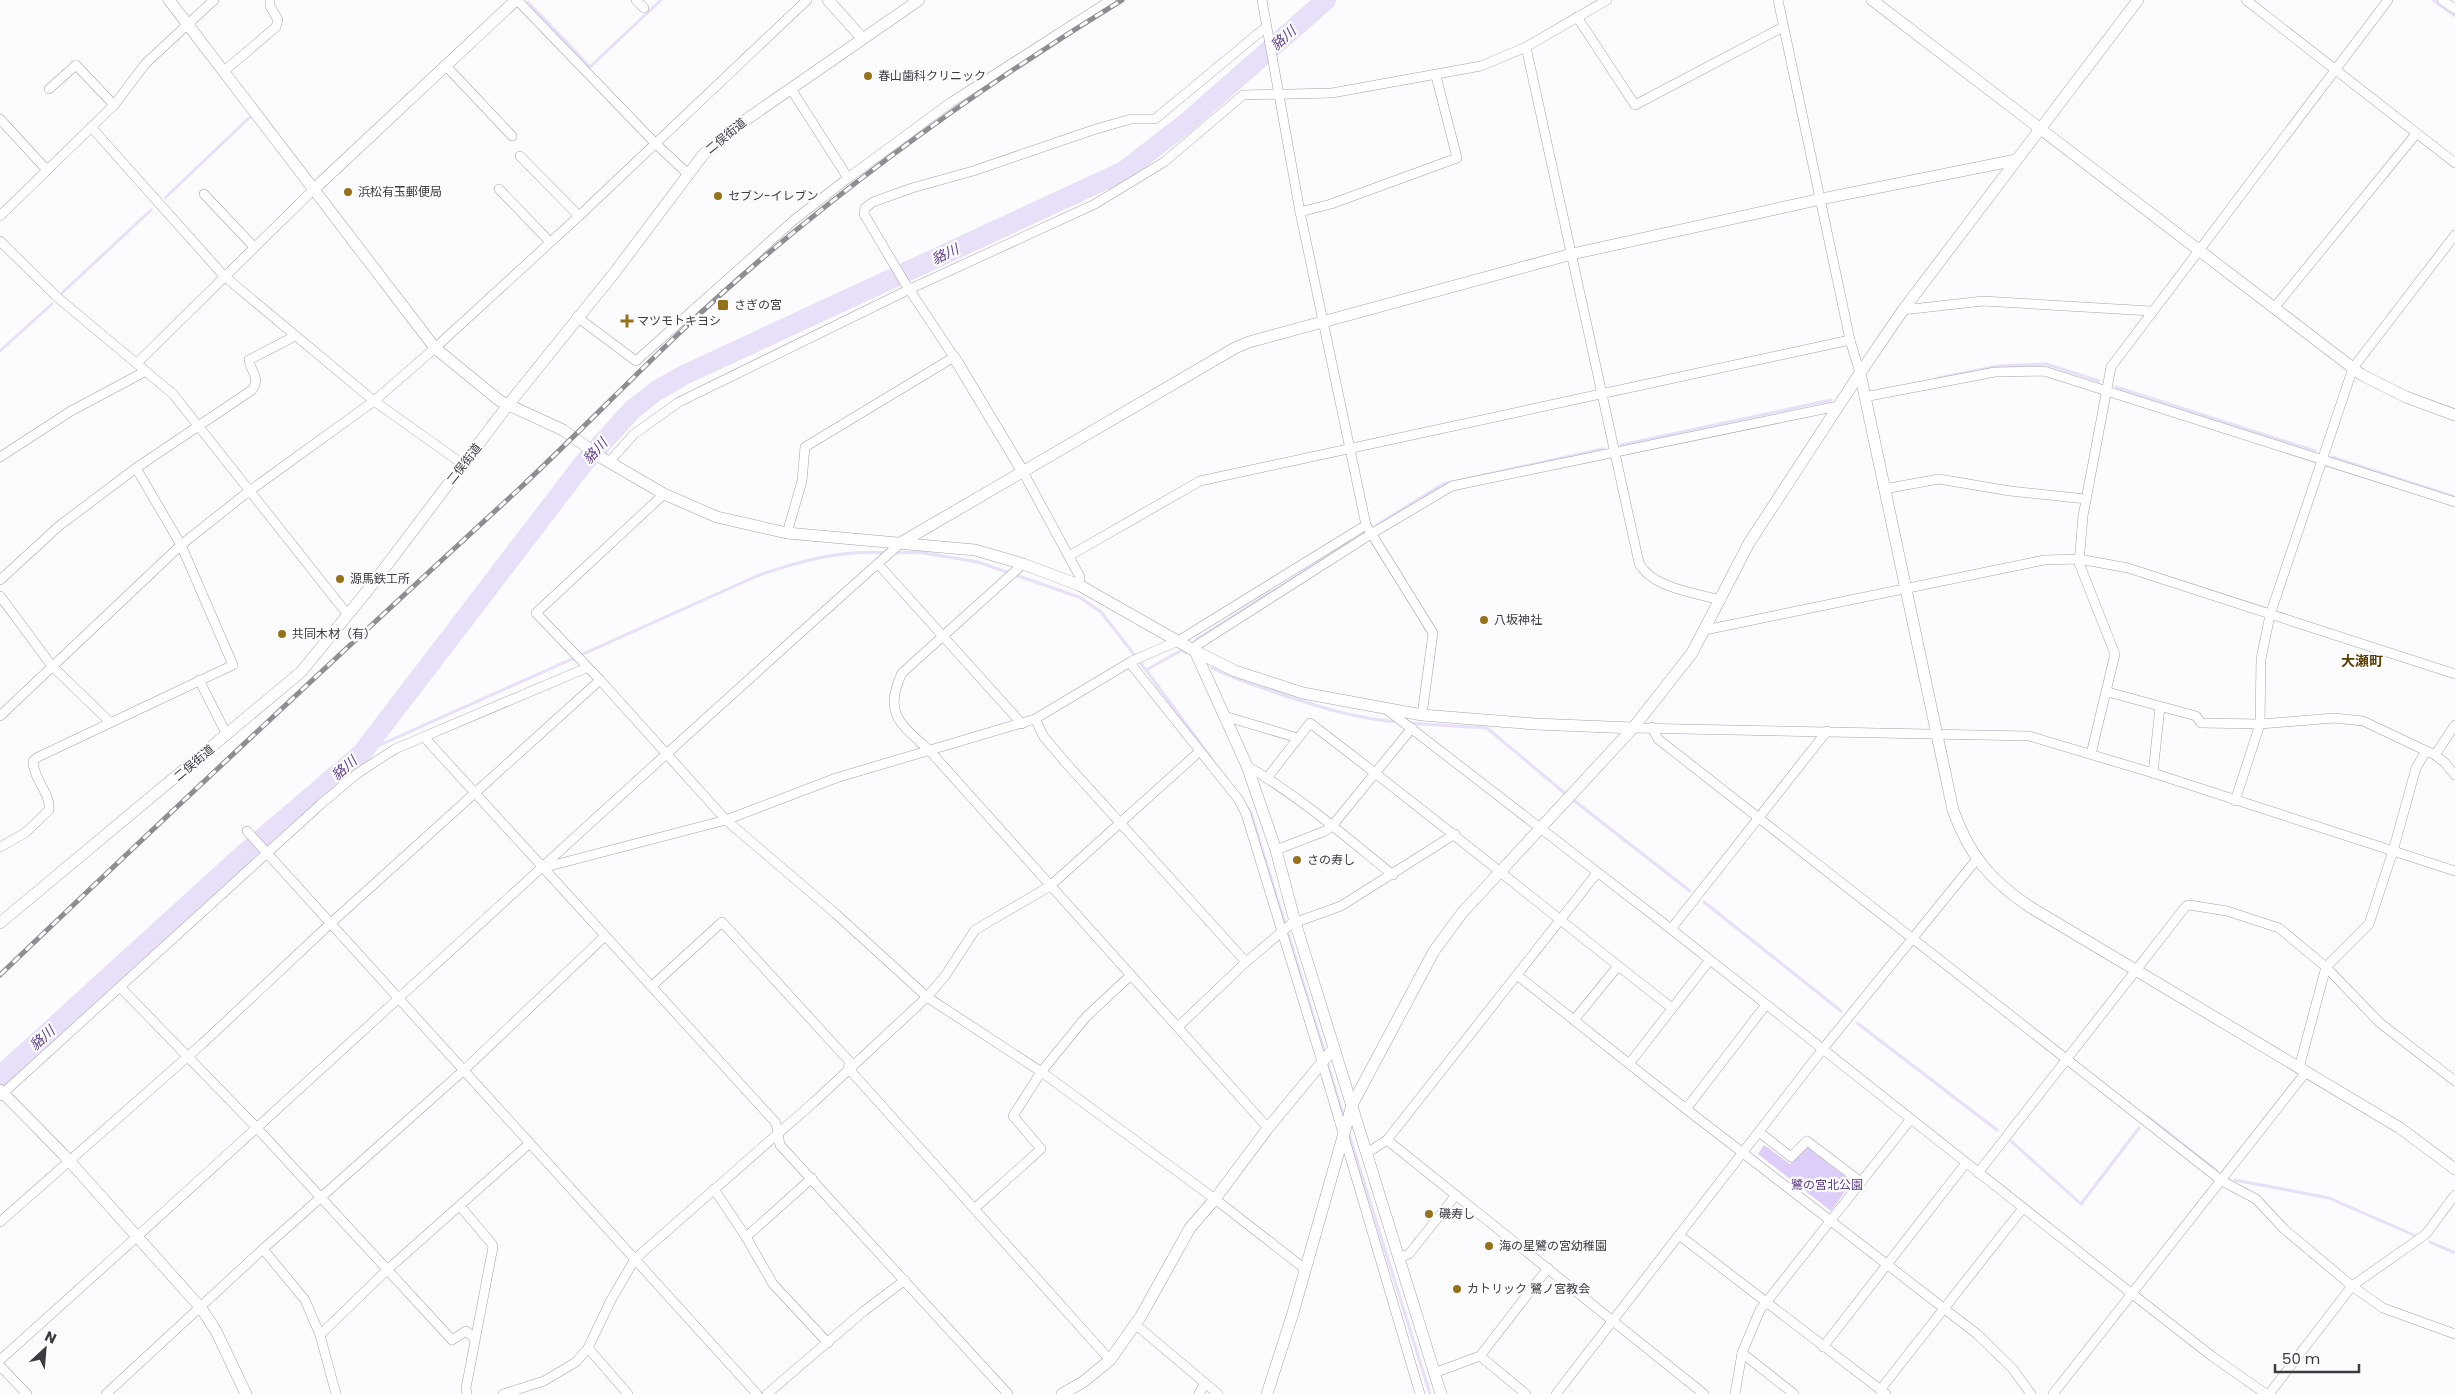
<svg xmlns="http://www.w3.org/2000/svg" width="2455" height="1394" viewBox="0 0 2455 1394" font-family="Poppins,'Noto Sans JP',sans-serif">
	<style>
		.green { fill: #ddcdf8 }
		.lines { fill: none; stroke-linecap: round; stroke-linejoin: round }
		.stream { stroke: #e8dff8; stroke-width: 3 }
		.river { stroke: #e8dff8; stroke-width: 20 }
		.minor-casing { stroke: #a6a2ae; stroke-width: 10 }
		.tertiary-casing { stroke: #a6a2ae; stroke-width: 12 }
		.minor { stroke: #fff; stroke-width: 9 }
		.tertiary { stroke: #fff; stroke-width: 11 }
		.rail-casing { stroke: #8e8d91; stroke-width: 5 }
		.rail { stroke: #fcfbfe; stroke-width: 3; stroke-dasharray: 9; stroke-linecap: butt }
		.poi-dot { fill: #95711a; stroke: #fcfbfe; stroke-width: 2 }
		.labels { text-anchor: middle; stroke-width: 4.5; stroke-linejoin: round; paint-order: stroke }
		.poi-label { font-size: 12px; fill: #3d3b40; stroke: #fcfbfe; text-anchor: start }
		.street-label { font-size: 12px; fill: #3d3b40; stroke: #fcfbfe }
		.park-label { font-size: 12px; fill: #5b3c83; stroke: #fcfbfe }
		.water-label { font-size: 14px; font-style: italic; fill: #614289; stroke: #fcfbfe }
		.neighbourhood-label { font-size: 14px; font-weight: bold; fill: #583f00; stroke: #fcfbfe }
	</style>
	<rect width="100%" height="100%" fill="#fcfbfe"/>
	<polygon class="green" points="1764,1145 1790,1164 1807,1147 1852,1182 1831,1211 1758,1154"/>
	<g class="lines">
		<g class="stream">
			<polyline points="2433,0 2455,16"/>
			<polyline points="528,2 590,67 661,0"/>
			<polyline points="165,198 250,117"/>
			<polyline points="62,293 151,210"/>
			<polyline points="0,351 52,304"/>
			<polyline points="1938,378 1999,366 2046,364 2099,381"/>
			<polyline points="2116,387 2315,451"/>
			<polyline points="1621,445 1831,400"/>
			<polyline points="2332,457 2455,497"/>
			<polyline points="1377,525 1443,484 1603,449"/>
			<polyline points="894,553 918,552 978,562 1079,597 1101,612 1146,670 1182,650"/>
			<polyline points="1196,640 1350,542"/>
			<polyline points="1181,650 1186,653"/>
			<path d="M1212,668C1233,679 1257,686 1280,694C1320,707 1357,719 1399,722"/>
			<polyline points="1148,669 1146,670 1211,758"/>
			<polyline points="1407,723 1487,728 1567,795"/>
			<path d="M362,753L757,576C798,561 844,549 888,553"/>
			<polyline points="1572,799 1690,891"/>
			<polyline points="1247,807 1251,813 1325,1054"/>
			<polyline points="1704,902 1841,1011"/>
			<polyline points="1857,1023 1997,1130"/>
			<polyline points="1327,1062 1344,1118"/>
			<polyline points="2148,1117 2217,1171"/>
			<polyline points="1348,1131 1430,1394"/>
			<polyline points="2011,1141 2081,1204 2139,1128"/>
			<polyline points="2235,1180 2329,1198 2416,1236"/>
			<polyline points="2430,1242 2455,1253"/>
		</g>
		<polyline class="river" points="0,1076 245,853 362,753 583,464 632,410 656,391 684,375 1124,171 1186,123 1326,0"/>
		<defs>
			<g id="minor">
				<polyline points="517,0 655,143 689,175"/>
				<polyline points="636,0 644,8"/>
				<polyline points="1262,0 1300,212 1366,525 1433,633 1422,715"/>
				<polyline points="1778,0 1850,340 1860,373"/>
				<polyline points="2246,0 2455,163"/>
				<polyline points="2442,0 2455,9"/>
				<polyline points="1577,17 1635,105 1783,27"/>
				<path d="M1526,47L1639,563C1652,588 1695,593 1721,600"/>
				<polyline points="446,66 512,136"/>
				<polyline points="223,72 276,27 278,20 270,6 270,0"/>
				<polyline points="49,89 76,65 114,105"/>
				<polyline points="0,119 47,170"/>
				<polyline points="91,127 224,276 374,401 464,465"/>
				<polyline points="520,156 579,216"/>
				<polyline points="848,178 950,103 1111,0"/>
				<polyline points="499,189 550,242"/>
				<polyline points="204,194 254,247"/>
				<polyline points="1300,212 1331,204 1457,158 1436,76"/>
				<polyline points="0,216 114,105 146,63 214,0"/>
				<polyline points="0,241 57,297 173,394 348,615"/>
				<polyline points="2274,308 2416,134"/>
				<polyline points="1903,310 1983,301 2151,311"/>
				<polyline points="577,317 636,361 794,220 848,178 791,89"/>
				<polyline points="137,363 313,190"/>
				<polyline points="1864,397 1995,372 2044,371 2455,502"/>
				<polyline points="0,457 71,411 146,371"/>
				<polyline points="609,462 634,434 679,402 910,289 1095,204 1164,162 1243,95 1332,93 1481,66 1526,47 1607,0"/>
				<polyline points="1023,472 1080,577 1079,585"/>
				<polyline points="1884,489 1939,479 2010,491 2086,499"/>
				<polyline points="787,533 802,481 805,447 954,357 905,283 864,214 865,208 873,202 912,188 973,171 1096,129 1131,119 1155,119 1266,27"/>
				<polyline points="1069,556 1200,481 1850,340"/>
				<polyline points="878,564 1022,724"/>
				<path d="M1023,564L902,673C883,713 900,724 929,750L1268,1128"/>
				<path d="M0,580L59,526L136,468L252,390C261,378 251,373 249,360L295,336"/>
				<polyline points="0,596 52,666 109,721"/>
				<polyline points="1705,630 2044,560 2079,559 2128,568 2455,674"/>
				<polyline points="1191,649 1371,534 1452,486 1838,406"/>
				<polyline points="1130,663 1239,800 1246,814 1322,1062 1420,1394"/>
				<polyline points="199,680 227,735"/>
				<polyline points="600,680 726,820 836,914 927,997 1043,1073 1215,1199 1305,1269"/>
				<polyline points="2108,692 2196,716 2201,723 2260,724 2334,718 2363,721 2435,755 2445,763 2455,775"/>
				<polyline points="1386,709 1671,929 2131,1293 2213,1357 2266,1394"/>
				<polyline points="0,716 181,545 244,495 374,401 435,348 579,216 807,0"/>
				<polyline points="1224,716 1298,738"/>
				<polyline points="1035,719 1044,737 1066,763 1246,962 1178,1027"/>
				<polyline points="1652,727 1658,739 2222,1181 2256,1199 2284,1229 2352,1286 2383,1308 2455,1334"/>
				<polyline points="1633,728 2029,736 2153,773 2455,871"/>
				<polyline points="424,737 776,1123 780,1145 1008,1394"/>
				<polyline points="2091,754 2115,654 2079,563 2083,516 2111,367 2388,0"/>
				<polyline points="2435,755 2455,725"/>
				<path d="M1247,766C1299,796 1346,837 1393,875"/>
				<polyline points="2153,773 2160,707"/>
				<path d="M1267,778L1310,723C1433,816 1551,914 1672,1008"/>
				<polyline points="2235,801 2260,724 2261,659 2270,615 2353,368 2455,235"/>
				<polyline points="247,831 757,1394"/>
				<path d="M0,847L25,833L49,810C51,793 33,779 33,761L38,757L233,665L181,545L136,468"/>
				<polyline points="1276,850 1325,831 1332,826 1412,728"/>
				<polyline points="542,868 726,820 836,778 1035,719 1132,661 1178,641 1366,525"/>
				<polyline points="1671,929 1827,731"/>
				<polyline points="1246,962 1291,924 1341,906 1455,834"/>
				<polyline points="1517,975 1686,1109 1977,1334 2012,1368 2031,1394"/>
				<polyline points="652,986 722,922 850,1062 848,1068 1110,1360"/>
				<polyline points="120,987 256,1127 452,1340 466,1331 474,1338"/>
				<polyline points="1574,1020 1618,966"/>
				<polyline points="1629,1064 1709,961"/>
				<polyline points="2299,1068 2326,967 2369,924 2393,851 2416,768 2426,751"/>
				<polyline points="0,1096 321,804 358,773 395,749 586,668"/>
				<polyline points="1686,1109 1765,1006"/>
				<polyline points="1759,1132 1791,1157 1807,1141 1861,1182"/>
				<polyline points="1387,1140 1704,1394"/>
				<polyline points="1367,1153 1387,1140 1597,873"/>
				<polyline points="1978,1173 2186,906 2189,905 2227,911 2279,928 2326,967 2380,1023 2455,1081"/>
				<polyline points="714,1189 746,1237 773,1284 828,1343"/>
				<polyline points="460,1206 492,1244 493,1247 466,1388 467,1394"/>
				<polyline points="974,1209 1041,1149 1013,1116 1041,1072 1086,1017 1131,975"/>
				<polyline points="0,1222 202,1044 331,923 600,680 536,613 664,494"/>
				<polyline points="1679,1235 1886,1394"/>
				<polyline points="746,1237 812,1178"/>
				<polyline points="263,1249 305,1300 320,1335 336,1394"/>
				<polyline points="1398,1258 1409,1254 1456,1195"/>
				<polyline points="1135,1324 1218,1394"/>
				<polyline points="320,1335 387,1270 530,1143"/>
				<polyline points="1823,1347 1966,1163"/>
				<polyline points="588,1348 628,1394"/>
				<polyline points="1742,1353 1794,1394"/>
				<polyline points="1480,1356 1526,1394"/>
				<path d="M0,1360C302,1090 598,812 902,542"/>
				<polyline points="0,1366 27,1394"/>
				<polyline points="1434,1373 1480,1356 1548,1268"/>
				<polyline points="1880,1390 2023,1208"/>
				<polyline points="106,1394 263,1249 464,1070 604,937"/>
				<polyline points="503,1394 544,1381 576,1362 588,1348 611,1300 635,1259 814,1102 927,997 945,976 975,930 1050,886 1200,751"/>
				<polyline points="767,1394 864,1311 905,1280"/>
				<polyline points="1199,1394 1205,1383"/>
				<polyline points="1556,1394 1822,1050 1977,859"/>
				<polyline points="1735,1394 1742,1353 1760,1310 1910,1120"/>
				<polyline points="2053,1394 2306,1072"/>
				<polyline points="2269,1394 2352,1286 2426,1234 2455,1195"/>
			</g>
			<g id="tertiary">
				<polyline points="169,0 435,348 500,401 563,430 602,458 664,494 717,517 787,533 975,550 1023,564 1079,585 1195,651 1235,671 1303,693 1422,715 1535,724 1633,728"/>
				<polyline points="828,0 862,38"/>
				<polyline points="1872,0 2362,375 2406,397 2455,415"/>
				<polyline points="313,190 516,0"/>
				<polyline points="954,357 1023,472"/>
				<path d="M1860,373L1953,810C1969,855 1990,880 2030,907L2400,1128L2455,1169"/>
				<polyline points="902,542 1235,348 1249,342 1572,254 1821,199 2016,160"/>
				<polyline points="1195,651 1247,766 1276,850 1295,922 1441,1394"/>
				<polyline points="0,923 301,672 368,590 508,405 615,272 703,155 734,128 919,0"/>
				<polyline points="0,1090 63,1154 201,1308 216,1331 246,1394"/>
				<polyline points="1062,1394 1083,1382 1110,1360 1141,1316 1190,1228 1215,1199 1268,1128 1334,1048"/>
				<polyline points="1267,1394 1293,1313 1352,1105 1434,951 1462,913 1633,728 1692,653 1749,543 1860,373 1903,310 2138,0"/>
			</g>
		</defs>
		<use href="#minor" class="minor-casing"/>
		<use href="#tertiary" class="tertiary-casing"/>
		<use href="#minor" class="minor"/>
		<use href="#tertiary" class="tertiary"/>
		<defs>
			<path id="rail" d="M0,975C171,811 345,649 519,489C599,414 674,333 758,262C872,165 995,78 1122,0"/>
		</defs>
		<use href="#rail" class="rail-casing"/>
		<use href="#rail" class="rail"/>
	</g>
	<g class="poi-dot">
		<circle cx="868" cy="76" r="5"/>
		<circle cx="348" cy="192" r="5"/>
		<circle cx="718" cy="196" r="5"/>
		<rect x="717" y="299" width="12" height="12" rx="2.5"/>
		<path d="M624.5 313.5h5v5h5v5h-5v5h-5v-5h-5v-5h5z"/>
		<circle cx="340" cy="579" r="5"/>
		<circle cx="1484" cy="620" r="5"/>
		<circle cx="282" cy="634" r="5"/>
		<circle cx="1297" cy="860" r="5"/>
		<circle cx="1429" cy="1214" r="5"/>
		<circle cx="1489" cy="1246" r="5"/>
		<circle cx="1457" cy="1289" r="5"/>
	</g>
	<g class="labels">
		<g class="poi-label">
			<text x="878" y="80">春山歯科クリニック</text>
			<text x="358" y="196">浜松有玉郵便局</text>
			<text x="728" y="200">セブン-イレブン</text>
			<text x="734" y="309">さぎの宮</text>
			<text x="637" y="325">マツモトキヨシ</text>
			<text x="350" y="583">源馬鉄工所</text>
			<text x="1494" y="624">八坂神社</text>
			<text x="292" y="638">共同木材（有）</text>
			<text x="1307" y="864">さの寿し</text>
			<text x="1439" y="1218">磯寿し</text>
			<text x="1499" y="1250">海の星鷺の宮幼稚園</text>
			<text x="1467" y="1293">カトリック 鷺ノ宮教会</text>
		</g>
		<g class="street-label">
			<text transform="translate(726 136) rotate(-39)" y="4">二俣街道</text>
			<text transform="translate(464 464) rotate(-52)" y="4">二俣街道</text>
			<text transform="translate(194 763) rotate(-40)" y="4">二俣街道</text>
		</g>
		<g class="park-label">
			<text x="1827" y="1189">鷺の宮北公園</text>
		</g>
		<g class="water-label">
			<text transform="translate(1283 38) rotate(-41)" y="5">貉川</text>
			<text transform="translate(945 254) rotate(-25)" y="5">貉川</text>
			<text transform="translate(595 451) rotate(-48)" y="5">貉川</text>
			<text transform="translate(344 768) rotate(-41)" y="5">貉川</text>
			<text transform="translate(42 1038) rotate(-42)" y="5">貉川</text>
		</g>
		<g class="neighbourhood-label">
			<text x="2362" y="666">大瀬町</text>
		</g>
	</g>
	<g transform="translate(45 1349) rotate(26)" stroke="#fcfbfe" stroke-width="4" paint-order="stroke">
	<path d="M0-4L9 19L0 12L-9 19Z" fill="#3d3b40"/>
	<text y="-8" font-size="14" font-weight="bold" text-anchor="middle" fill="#3d3b40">N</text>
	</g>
	<path d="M2275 1364v8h84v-8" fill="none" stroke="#3d3b40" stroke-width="2.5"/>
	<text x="2282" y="1364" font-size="15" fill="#3d3b40" stroke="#fcfbfe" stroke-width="4" paint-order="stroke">50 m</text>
</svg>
